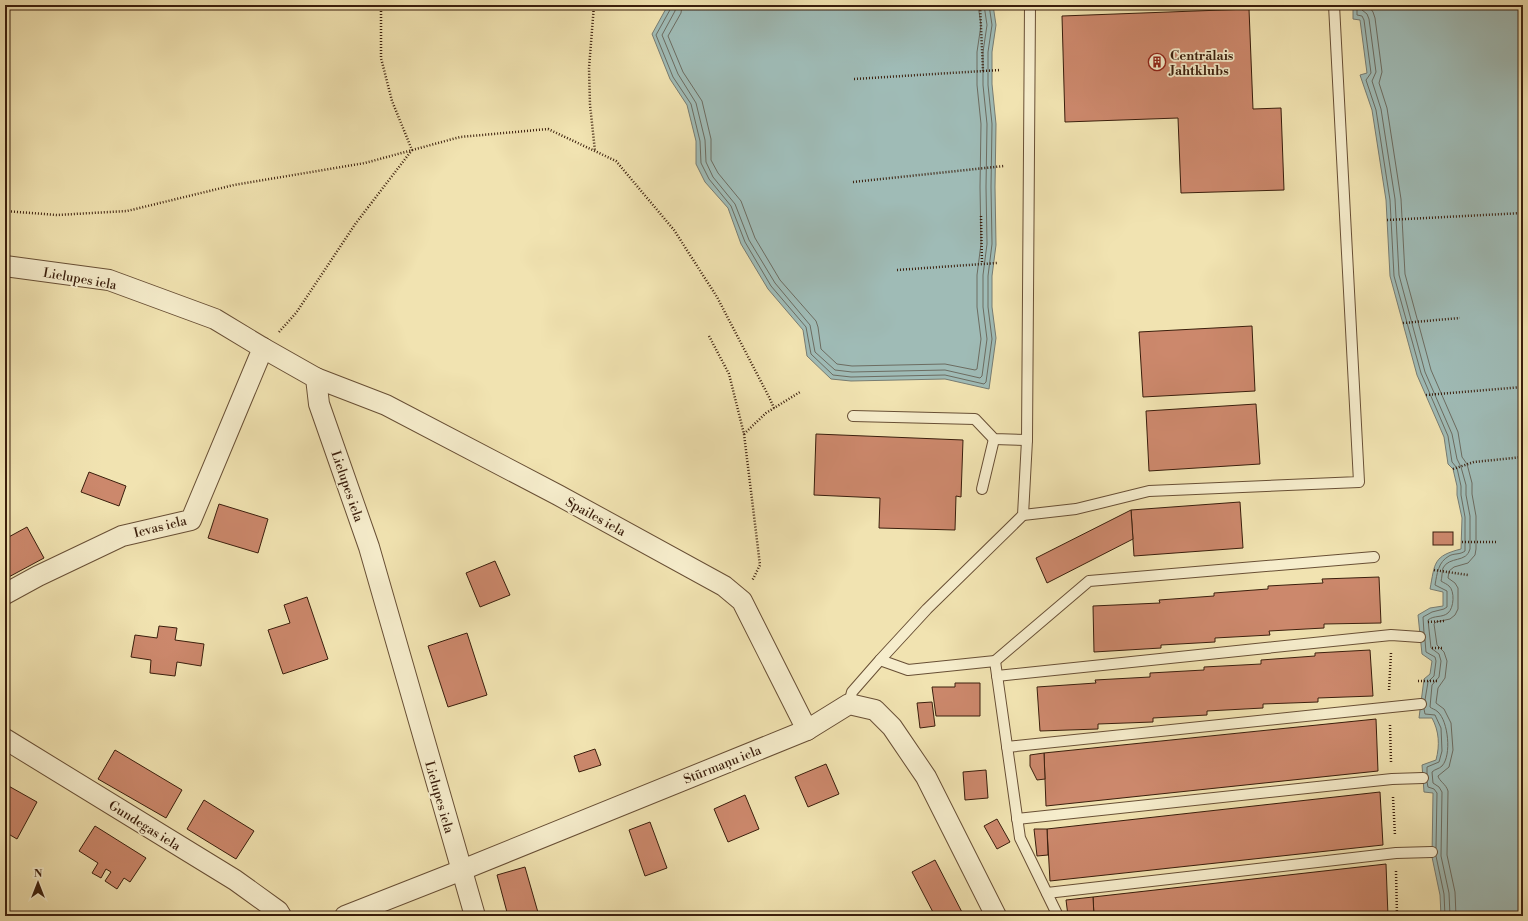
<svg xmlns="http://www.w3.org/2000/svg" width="1528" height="921" viewBox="0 0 1528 921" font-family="'Libre Bodoni',serif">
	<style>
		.water { fill: #9fbbb6; stroke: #777c72 }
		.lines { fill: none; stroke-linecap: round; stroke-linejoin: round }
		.shore { stroke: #6c6c61; stroke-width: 1 }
		.building { fill: #cc886c; stroke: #3a1e0c }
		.service-casing { stroke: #684f35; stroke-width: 12 }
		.minor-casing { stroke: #684f35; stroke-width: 22 }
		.path { stroke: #3a1e0c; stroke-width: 2.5; stroke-dasharray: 1 2; stroke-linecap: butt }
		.service { stroke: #f6edcc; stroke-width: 10 }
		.minor { stroke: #f6edcc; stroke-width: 20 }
		.labels { text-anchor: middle; stroke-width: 3.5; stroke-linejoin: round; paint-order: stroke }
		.poi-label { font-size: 13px; font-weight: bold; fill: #3a1e0c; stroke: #f6edcc; text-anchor: start }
		.street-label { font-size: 13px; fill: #3a1e0c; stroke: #f6edcc }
	</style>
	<rect width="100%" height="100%" fill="#f1e3b1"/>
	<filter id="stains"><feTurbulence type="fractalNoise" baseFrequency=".005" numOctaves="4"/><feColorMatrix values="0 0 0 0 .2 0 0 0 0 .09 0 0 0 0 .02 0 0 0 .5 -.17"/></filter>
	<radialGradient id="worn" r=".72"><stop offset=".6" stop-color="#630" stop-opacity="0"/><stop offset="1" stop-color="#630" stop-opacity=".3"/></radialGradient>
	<g class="water">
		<polygon points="668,5 993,5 996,25 992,52 992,84 996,124 995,187 996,245 992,276 992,307 996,338 989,389 945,379 851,381 831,379 807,356 803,330 768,289 741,244 728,208 705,182 696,164 696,141 687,105 670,79 652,34"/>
		<path d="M1353,5H1523V916H1441L1440,895L1432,857L1433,793L1424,792L1422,765L1436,760C1440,745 1439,731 1432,718H1419L1424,679L1430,674L1432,661L1422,654L1418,615L1430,608L1443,606V592L1430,589C1435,563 1433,556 1461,549L1462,518L1457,495V486L1453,469L1448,464L1444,437L1417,375L1390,276L1386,200L1372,110L1360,75L1367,73L1360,20L1353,19Z"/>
	</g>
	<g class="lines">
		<g class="shore">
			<polyline points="671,5 671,8 656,35 673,77 691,104 700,141 701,163 709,179 731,206 745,242 771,286 806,327 811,354 833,375 851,377 945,375 984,384 986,382 992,339 988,307 988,276 992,244 991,187 992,124 988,85 988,52 992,25 989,5"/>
			<polyline points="676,5 675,11 662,35 678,74 696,103 705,140 706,162 713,177 735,204 749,240 775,283 810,325 815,352 835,370 852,372 945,370 980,378 982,376 987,339 983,307 983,275 987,244 986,187 987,124 983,85 983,52 987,25 984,5"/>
			<polyline points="682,5 681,13 668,36 683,72 702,101 711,139 711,160 718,173 741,201 755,238 780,280 816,321 818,327 821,349 837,364 852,366 945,364 975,370 977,369 981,339 977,307 977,275 981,244 980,187 981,124 977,85 977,52 981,25 978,5"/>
			<path d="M1357,5V15L1362,16L1364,20L1371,73L1366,80L1376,110L1390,200L1394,276L1421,373L1448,436L1452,462L1457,468L1461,486V495L1465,517V551C1460,555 1454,553 1449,556C1438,562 1437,574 1435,585L1447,591V607L1444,609L1432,612L1423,617L1424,633"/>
			<path d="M1362,5V10L1367,14L1369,19L1376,72L1372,81L1381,109L1395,199L1399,275L1425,372L1452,434L1457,459L1461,467L1466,485V495L1470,516V549C1467,563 1449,556 1443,568C1442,572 1442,578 1441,581C1444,583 1447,584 1449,586C1455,591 1454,608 1448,613C1442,618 1434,615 1428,620L1431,648L1439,654L1441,661L1439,677L1432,685L1430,707C1432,709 1435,709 1438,712C1448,721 1452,755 1442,766C1439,769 1435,769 1432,772L1433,783L1439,787L1442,792L1441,856L1449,893L1450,916"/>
			<path d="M1368,5L1373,12L1375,18L1382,72L1379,83L1387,108L1401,199L1405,274L1431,370L1458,432L1462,457L1467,464L1472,483V494L1476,516V549L1475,555L1468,563L1454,567L1449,571L1448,578L1455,583L1458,588V609L1455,615L1450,619L1436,622L1434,624L1437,645L1444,652L1447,661L1445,678L1438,688L1436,703L1444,709L1451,723L1453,750L1449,767L1438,776C1439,781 1446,784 1448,791L1447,855L1455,892L1456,916"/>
			<polyline points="1425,640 1426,652 1435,657 1436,661 1434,676 1428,682 1425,700"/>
			<polyline points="1424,709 1425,714 1435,715 1441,728 1442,751 1439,762 1427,767 1427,774"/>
			<polyline points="1427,782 1428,787 1434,789 1437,793 1436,848"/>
			<polyline points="1436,856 1444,894 1445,916"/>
		</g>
	</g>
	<g class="building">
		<polygon points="1249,9 1253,109 1281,108 1284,190 1181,193 1178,118 1065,122 1062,16"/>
		<polygon points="1252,326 1255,391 1143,397 1139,332"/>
		<polygon points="1256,404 1260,464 1149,471 1146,411"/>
		<polygon points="816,434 963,440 961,497 956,496 955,530 879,528 880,498 814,495"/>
		<polygon points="89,472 126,486 119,506 81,492"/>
		<polygon points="1240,502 1243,548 1134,556 1131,510"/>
		<polygon points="219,504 268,519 258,553 208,538"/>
		<polygon points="1131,510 1133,539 1047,583 1036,558"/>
		<polygon points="27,527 44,558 5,579 5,539"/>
		<rect x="1433" y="532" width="20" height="13"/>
		<polygon points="495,561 510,595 480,607 466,573"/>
		<polygon points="1379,577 1381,623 1324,624 1324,628 1269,631 1270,635 1215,638 1215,642 1161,645 1161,648 1094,652 1093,606 1160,603 1159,600 1214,596 1214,593 1268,589 1268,586 1323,583 1322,579"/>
		<polygon points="307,597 328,659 283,674 268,630 290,623 284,605"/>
		<polygon points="159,626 177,628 175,640 204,644 201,666 177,662 175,676 150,673 151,660 131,657 135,635 157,638"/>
		<polygon points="467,633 487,695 448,707 428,646"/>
		<polygon points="1370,650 1373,696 1318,698 1318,702 1263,704 1263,708 1207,711 1207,715 1153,718 1153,722 1098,724 1098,729 1040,731 1037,687 1096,683 1095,680 1150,677 1150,673 1204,670 1204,667 1261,664 1261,660 1315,656 1315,653"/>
		<polygon points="955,683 980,683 980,716 936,716 932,687 955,687"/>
		<polygon points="932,702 935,726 920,728 917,703"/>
		<polygon points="1376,719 1378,771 1046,806 1044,753"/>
		<polygon points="595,749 601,765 579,772 574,756"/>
		<polygon points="115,750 182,790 166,818 98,779"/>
		<polygon points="1044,753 1045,779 1037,780 1030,766 1030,755"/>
		<polygon points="826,764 839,794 808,807 795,777"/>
		<polygon points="986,770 988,798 965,800 963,772"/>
		<polygon points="5,784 37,802 17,839 5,832"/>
		<polygon points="1380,792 1383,845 1050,881 1047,829"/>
		<polygon points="745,795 759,829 728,842 714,809"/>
		<polygon points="204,800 254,831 236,859 187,829"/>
		<polygon points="997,819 1010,842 997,849 984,826"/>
		<polygon points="650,822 667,868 645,876 629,830"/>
		<polygon points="95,826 146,858 130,882 124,878 117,889 105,881 111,872 106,869 101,878 92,873 98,863 79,851"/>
		<polygon points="1034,829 1047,829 1048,855 1037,856"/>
		<polygon points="935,860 964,916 935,916 912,872"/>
		<polygon points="1386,864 1388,916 1094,916 1093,897"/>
		<polygon points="525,867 539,916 508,916 497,875"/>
		<polygon points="1093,897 1094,916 1068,916 1066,900"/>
	</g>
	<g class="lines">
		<defs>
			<g id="service">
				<polyline points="853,416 975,419 994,439 1027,440"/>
				<polyline points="982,489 994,439"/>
				<polyline points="1023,515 1076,509 1149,491 1359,482 1334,5"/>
				<polyline points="880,660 908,670 995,661 1020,838 1058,916"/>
				<polyline points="995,661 1089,581 1374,557"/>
				<polyline points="997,676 1391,635 1420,637"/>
				<polyline points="849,704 852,692 880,660 927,609 1023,515 1027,440 1030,5"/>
				<polyline points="1007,747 1421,704"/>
				<polyline points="1017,819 1392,779 1423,778"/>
				<polyline points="1047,893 1396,853 1432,852"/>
			</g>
			<g id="minor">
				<polyline points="5,266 109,280 215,319 263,348 316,378 319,404 369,547 475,916"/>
				<polyline points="316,378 386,405 558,495 724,586 742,601 807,730"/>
				<polyline points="5,594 38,576 122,536 191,520 263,348"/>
				<polyline points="5,739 235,880 278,911 281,916"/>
				<polyline points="345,916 462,870 807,730 849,704 875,710 892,727 926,777 996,916"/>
			</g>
		</defs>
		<use href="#service" class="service-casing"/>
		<use href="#minor" class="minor-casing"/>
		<g class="path">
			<polyline points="594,5 589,68 590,105 595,151"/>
			<polyline points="983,71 1001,70"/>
			<polyline points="854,79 983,71 980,5"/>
			<polyline points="853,182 1004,166"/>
			<polyline points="5,211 57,215 127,211 234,185 365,163 460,137 548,129 616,161 674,230 717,297 769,397 774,408"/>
			<polyline points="981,216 982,264"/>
			<polyline points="1387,220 1523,213"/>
			<polyline points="897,270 997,263"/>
			<polyline points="1403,323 1460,318"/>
			<polyline points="279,332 296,313 356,223 412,150 392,101 381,58 381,5"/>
			<polyline points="709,336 729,374 744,434 760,565 752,581"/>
			<polyline points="1426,395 1523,387"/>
			<polyline points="744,434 766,413 800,392"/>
			<polyline points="1453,469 1474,462 1523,457"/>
			<polyline points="1462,542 1496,542"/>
			<polyline points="1434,570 1468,575"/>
			<polyline points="1428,622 1444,621"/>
			<polyline points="1432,648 1442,648"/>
			<polyline points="1418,681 1439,681"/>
			<polyline points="1389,690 1391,653"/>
			<polyline points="1390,725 1391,762"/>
			<polyline points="1393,797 1395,836"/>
			<polyline points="1396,871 1397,916"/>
		</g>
		<use href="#service" class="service"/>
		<use href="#minor" class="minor"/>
	</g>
	<defs>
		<symbol id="building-ring" viewBox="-11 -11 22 22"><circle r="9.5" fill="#f6edcc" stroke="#8f2418" stroke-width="1.5"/><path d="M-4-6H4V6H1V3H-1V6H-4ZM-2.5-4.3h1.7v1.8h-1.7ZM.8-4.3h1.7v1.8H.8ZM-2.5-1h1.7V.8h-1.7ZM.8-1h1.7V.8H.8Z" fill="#8f2418"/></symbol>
	</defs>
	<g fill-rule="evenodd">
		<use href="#building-ring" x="1147" y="52" width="20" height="20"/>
	</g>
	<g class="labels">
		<g class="poi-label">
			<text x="1170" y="60">Centrālais<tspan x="1170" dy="15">Jahtklubs</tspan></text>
		</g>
		<g class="street-label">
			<text transform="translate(80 278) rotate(10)" y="5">Lielupes iela</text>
			<text transform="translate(348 486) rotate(71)" y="5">Lielupes iela</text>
			<text transform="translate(596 516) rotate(29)" y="5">Spailes iela</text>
			<text transform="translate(160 526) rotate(-14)" y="5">Ievas iela</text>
			<text transform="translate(722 764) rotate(-22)" y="5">Stūrmaņu iela</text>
			<text transform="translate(440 797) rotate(74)" y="5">Lielupes iela</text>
			<text transform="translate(145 825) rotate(32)" y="5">Gundegas iela</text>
		</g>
	</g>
	<rect width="1528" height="921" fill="none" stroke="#f1e3b1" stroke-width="20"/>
	<rect x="6" y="6" width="1516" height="909" fill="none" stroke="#3a1e0c" stroke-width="2"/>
	<rect x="10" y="10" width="1508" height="901" fill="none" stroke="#3a1e0c"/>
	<g transform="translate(38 883)" stroke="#f6edcc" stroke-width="3" paint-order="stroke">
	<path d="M0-3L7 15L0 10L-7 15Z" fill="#3a1e0c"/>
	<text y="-6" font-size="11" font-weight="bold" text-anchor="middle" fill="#3a1e0c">N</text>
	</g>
	<rect width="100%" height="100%" filter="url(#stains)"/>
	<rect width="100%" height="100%" fill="url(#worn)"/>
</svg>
